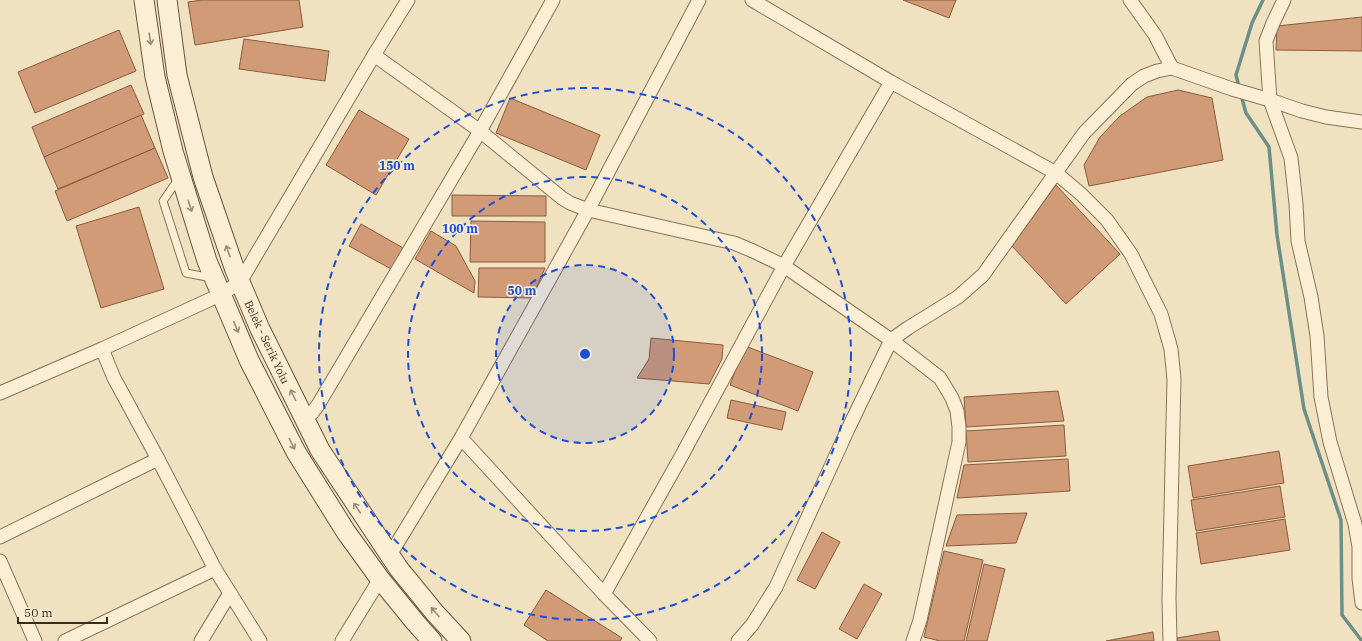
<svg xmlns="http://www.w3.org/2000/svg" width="1362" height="641" viewBox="0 0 1362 641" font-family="'IBM Plex Serif',serif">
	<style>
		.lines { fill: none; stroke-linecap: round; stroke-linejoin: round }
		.stream { stroke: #6b9087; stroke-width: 3.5 }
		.building { fill: #d09b76; stroke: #8a5c3d }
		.service-casing { stroke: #8a7358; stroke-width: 9 }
		.minor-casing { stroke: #8a7358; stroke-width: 15 }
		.secondary-casing { stroke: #6c543b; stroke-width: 21 }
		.service { stroke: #faefd5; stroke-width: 7 }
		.minor { stroke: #faefd5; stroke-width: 13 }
		.secondary { stroke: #faefd5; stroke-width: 19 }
		.oneway { stroke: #9a8d79 }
		.ring { fill: none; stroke: #1d4ed8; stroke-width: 2; stroke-dasharray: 7 5 }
		.labels { text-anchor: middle; stroke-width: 3.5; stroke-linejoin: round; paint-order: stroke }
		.street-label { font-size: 11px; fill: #392b1d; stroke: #f7ecd1 }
		.centre { fill: #1d4ed8; stroke: #f7ecd1; stroke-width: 2 }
		.ring-label { font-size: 12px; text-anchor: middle; font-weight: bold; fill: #1d4ed8; stroke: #f7ecd1; stroke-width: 3.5; stroke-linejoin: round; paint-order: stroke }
	</style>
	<rect width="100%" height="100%" fill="#f0e2c1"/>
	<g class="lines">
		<g class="stream">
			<polyline points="1239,87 1236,75 1252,23 1263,0"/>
			<polyline points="1241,95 1246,113 1269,147 1277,235 1304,409 1341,520 1342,615 1362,641"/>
		</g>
	</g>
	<g class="building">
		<polygon points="202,0 299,0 303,27 195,45 188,2"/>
		<polygon points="903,0 956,0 949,18"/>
		<polygon points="1362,17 1362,51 1276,50 1277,26"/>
		<polygon points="119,30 136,71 35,113 18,72"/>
		<polygon points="244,39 329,51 325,81 239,69"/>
		<polygon points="131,85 144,114 44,157 32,127"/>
		<polygon points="1178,90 1212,98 1223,160 1089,186 1084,165 1100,137 1120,116 1147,97"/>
		<polygon points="510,98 600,135 586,170 496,133"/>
		<polygon points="359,110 409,139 376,195 326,165"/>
		<polygon points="141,115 155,148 58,189 44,157"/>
		<polygon points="155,148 168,178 67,221 55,191"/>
		<polygon points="1056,185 1120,254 1066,304 1012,246"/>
		<polygon points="452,195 546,196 546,216 452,216"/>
		<polygon points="139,207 164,289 101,308 76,226"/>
		<polygon points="471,221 545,222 545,262 470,262"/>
		<polygon points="361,224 405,249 393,270 349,246"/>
		<polygon points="431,231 456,246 475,281 474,293 415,259"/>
		<polygon points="479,268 545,268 532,298 478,297"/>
		<polygon points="651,338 723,345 722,359 709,384 637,378 649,359"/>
		<polygon points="745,346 813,372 798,411 730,385"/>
		<polygon points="1058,391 1064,421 966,427 964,397"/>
		<polygon points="731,400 786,412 782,430 727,418"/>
		<polygon points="1064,425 1066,456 968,462 966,431"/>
		<polygon points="1279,451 1284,483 1193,498 1188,466"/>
		<polygon points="1068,459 1070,491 957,498 964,465"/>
		<polygon points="1280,486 1285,517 1196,531 1191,500"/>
		<polygon points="1027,513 1016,543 946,546 957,515"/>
		<polygon points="1285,519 1290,550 1201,564 1196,533"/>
		<polygon points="822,532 840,542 815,589 797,580"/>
		<polygon points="944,551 983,560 964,641 940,641 924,637"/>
		<polygon points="984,564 1005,569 987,641 966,641"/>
		<polygon points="864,584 882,594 857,639 839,629"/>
		<polygon points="546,590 622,638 620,641 548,641 524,625"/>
		<polygon points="1218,631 1220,641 1177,641 1177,638"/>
		<polygon points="1153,632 1154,641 1106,641"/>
	</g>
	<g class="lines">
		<defs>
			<polyline id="service" points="179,178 163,201 186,273 212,278"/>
			<g id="minor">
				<polyline points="752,0 891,82 1056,173 1081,194 1107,220 1131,254 1161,314 1171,349 1174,379 1169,598 1170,641"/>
				<polyline points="1130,0 1155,35 1172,68"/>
				<polyline points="1284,0 1273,23 1266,41 1270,100 1291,158 1296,204 1298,241 1311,297 1317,336 1321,397 1330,442 1355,524 1359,547 1359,578 1362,603"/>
				<polyline points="374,55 480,131 562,198 570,203 588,210 734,243 753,251 784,266 891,340 940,378 952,398 957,411 959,427 959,442 920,620 913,641"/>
				<polyline points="102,349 114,378 158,459 215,569 260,641"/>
				<polyline points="0,393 102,349 222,294 240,282 374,55 408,0"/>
				<polyline points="304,419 312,413 318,405 480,131 553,0"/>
				<polyline points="461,438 604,594 650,641"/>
				<polyline points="0,537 158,459"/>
				<polyline points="390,555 461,438 588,210 699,0"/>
				<polyline points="0,561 35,641"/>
				<polyline points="604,594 682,455 784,266 891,82"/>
				<polyline points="65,641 215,569"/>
				<polyline points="201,641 230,593"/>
				<polyline points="342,641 380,579"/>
				<polyline points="738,641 752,625 776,587 848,429 891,340 908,328 958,297 983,275 1084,133 1132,84 1144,76 1157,71 1172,68 1232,89 1270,100 1302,111 1326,117 1362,122"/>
			</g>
			<g id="secondary">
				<polyline points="144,0 155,77 173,151 207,261 249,360 296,452 346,532 380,579 415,622 432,641"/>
				<polyline points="167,0 177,75 203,177 235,270 260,329 320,450 399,569 435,613 461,641"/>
			</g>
		</defs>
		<use href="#service" class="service-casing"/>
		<use href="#minor" class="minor-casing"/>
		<use href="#secondary" class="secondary-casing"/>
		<use href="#service" class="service"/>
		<use href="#minor" class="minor"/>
		<use href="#secondary" class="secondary"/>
	</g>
	<defs><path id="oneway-shaft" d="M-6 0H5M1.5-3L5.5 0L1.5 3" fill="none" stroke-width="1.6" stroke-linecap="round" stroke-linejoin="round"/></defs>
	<g class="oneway">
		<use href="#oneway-shaft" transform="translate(150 39) rotate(82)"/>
		<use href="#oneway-shaft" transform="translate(190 206) rotate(72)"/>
		<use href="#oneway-shaft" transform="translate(228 251) rotate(-109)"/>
		<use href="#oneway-shaft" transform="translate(236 327) rotate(67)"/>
		<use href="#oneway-shaft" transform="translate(293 395) rotate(-116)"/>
		<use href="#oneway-shaft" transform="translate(292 444) rotate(63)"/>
		<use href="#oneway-shaft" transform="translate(357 508) rotate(-124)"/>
		<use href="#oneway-shaft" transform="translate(435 612) rotate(-131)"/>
	</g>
	<circle cx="585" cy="354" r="89" fill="#1d4ed8" fill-opacity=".12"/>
	<g class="ring">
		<circle cx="585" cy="354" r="89"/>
		<circle cx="585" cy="354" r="177"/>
		<circle cx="585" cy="354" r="266"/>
	</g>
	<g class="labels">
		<g class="street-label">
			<text transform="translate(267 342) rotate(65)" y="4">Belek - Serik Yolu</text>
		</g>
	</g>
	<circle cx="585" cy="354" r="6" class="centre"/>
	<g class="ring-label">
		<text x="397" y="170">150 m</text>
		<text x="460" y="233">100 m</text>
		<text x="522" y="295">50 m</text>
	</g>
	<path d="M18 617v6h89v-6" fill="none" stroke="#392b1d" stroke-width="2"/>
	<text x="24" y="617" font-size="12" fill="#392b1d" stroke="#f7ecd1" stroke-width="3" paint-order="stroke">50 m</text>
</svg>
